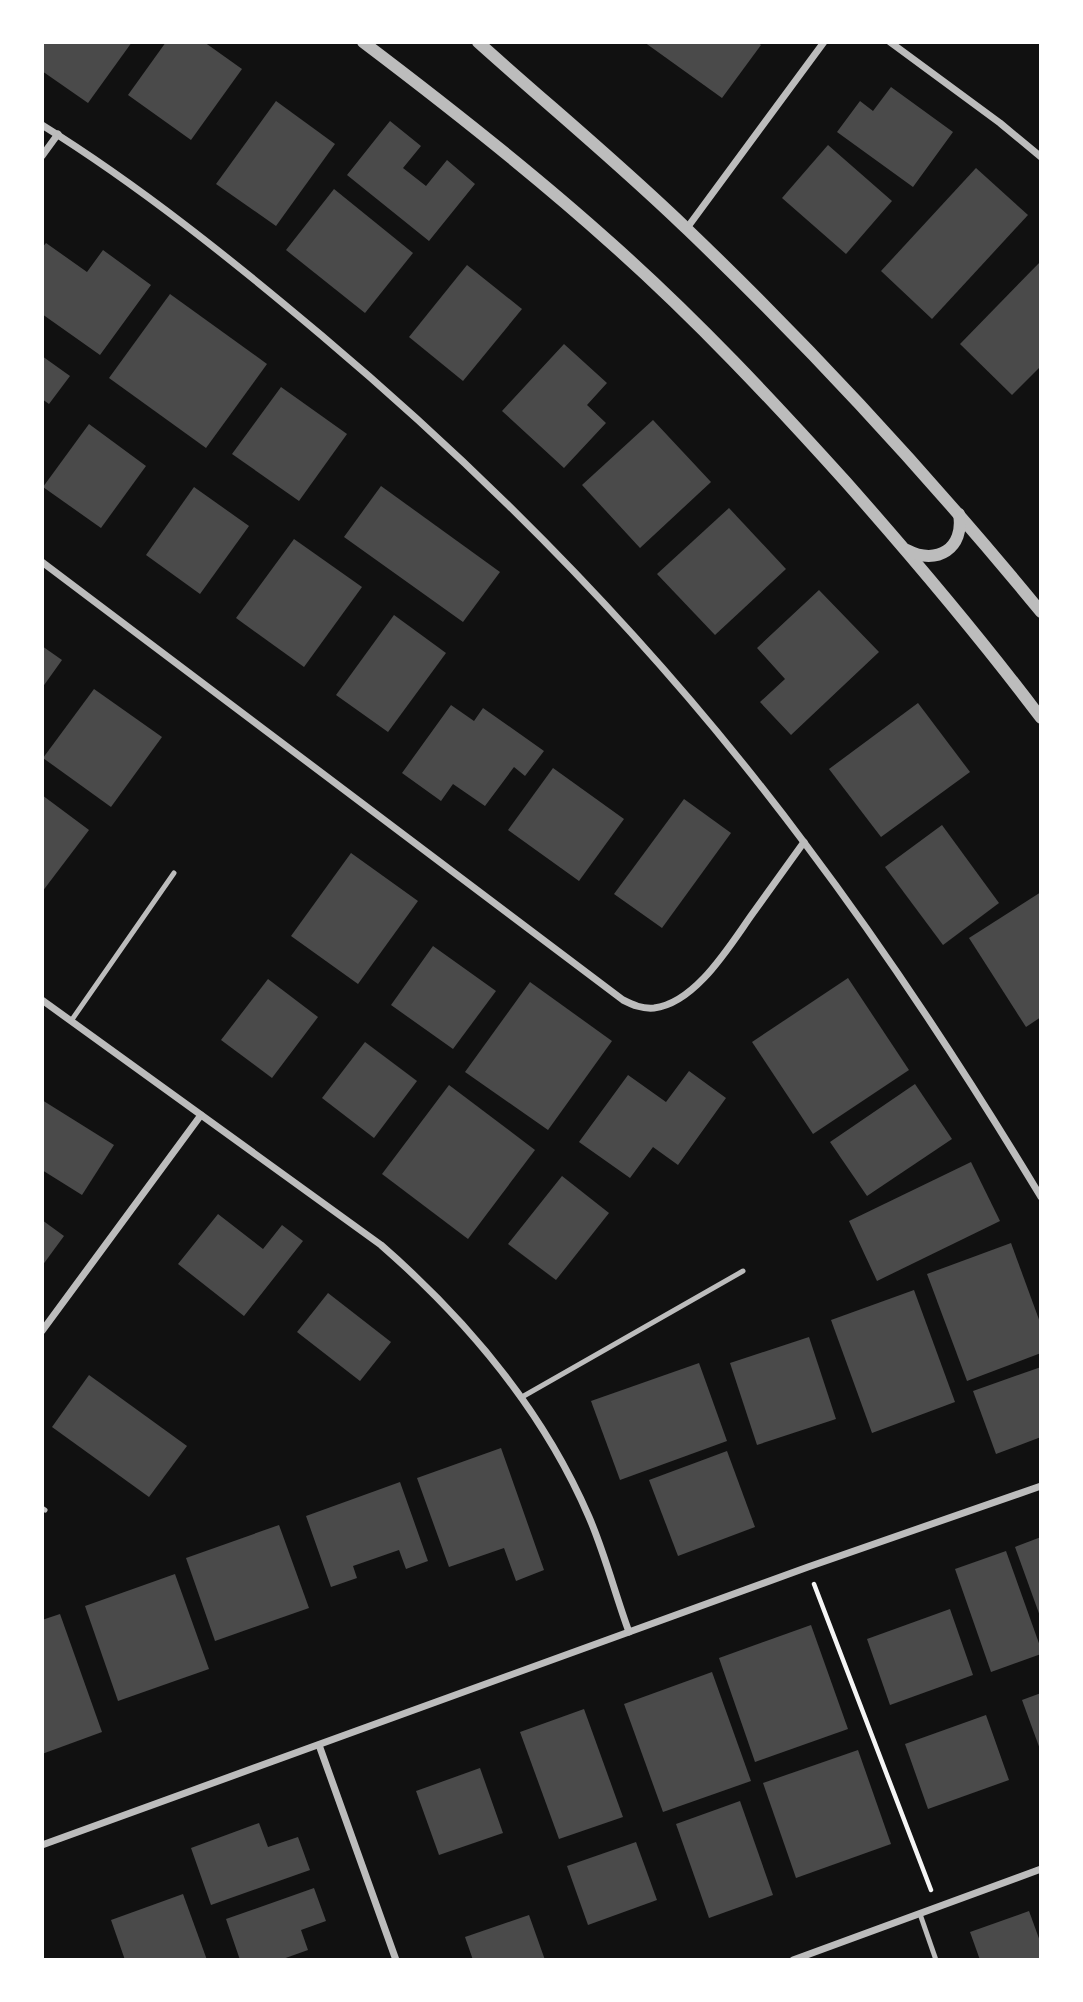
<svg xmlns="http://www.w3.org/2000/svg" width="1083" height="2002" viewBox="0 0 1083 2002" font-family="Figtree,sans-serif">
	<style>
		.building { fill: #4a4a4a }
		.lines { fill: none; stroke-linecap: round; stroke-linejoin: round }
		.path { stroke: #f5f5f5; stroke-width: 4.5 }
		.service { stroke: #bcbcbc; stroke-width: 5 }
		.minor { stroke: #bcbcbc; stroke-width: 7 }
		.tertiary { stroke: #bcbcbc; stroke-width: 12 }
	</style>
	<rect width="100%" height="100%" fill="#111"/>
	<g class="building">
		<polygon points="42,42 132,42 88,103 42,71"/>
		<polygon points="166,42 204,42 242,69 191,140 128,95"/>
		<polygon points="644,42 757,42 761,45 722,98"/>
		<polygon points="891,87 953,132 913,187 837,132 860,101 873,111"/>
		<polygon points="276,101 335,144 276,226 216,184"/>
		<polygon points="390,121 421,146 403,168 426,186 447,160 475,184 429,241 347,175"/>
		<polygon points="828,145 892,201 846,254 782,198"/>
		<polygon points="976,168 1028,215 932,319 881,271"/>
		<polygon points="334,189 413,253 365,313 286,250"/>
		<polygon points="46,243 87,272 103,250 151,285 100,355 42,314 42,248"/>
		<polygon points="1041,261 1041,366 1012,395 960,344"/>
		<polygon points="467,265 522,309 463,381 409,337"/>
		<polygon points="170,294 267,364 206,448 109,378"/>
		<polygon points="564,344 607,383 587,405 606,423 564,468 502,411"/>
		<polygon points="42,356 70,376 49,404 42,399"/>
		<polygon points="281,387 347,434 299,501 232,454"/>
		<polygon points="653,420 711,482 640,548 582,485"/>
		<polygon points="89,424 146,466 101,528 43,487"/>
		<polygon points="381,486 500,572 463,622 344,537"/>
		<polygon points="194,487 249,526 200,594 146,555"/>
		<polygon points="729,508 786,569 715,635 657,574"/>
		<polygon points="294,539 362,587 304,667 236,618"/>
		<polygon points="819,590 879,652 791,735 760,702 785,679 757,648"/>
		<polygon points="394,615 446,653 388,732 336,695"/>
		<polygon points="42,646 62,660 42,688"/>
		<polygon points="94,689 162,737 111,807 43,758"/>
		<polygon points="918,703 970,772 881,837 829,769"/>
		<polygon points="451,705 474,721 483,708 544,751 525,776 514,767 485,806 453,784 441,801 402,773"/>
		<polygon points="553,768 624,819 579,881 508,830"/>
		<polygon points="42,795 89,830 42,892"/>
		<polygon points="684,799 731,833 662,928 614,894"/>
		<polygon points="942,825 999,903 943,945 885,867"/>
		<polygon points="351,853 418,901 358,984 291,936"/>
		<polygon points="1041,892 1041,1017 1026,1027 969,938"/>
		<polygon points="433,946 496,991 453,1049 391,1005"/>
		<polygon points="848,978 909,1070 813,1134 752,1042"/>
		<polygon points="268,979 318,1017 272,1078 221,1040"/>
		<polygon points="530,982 612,1041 548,1130 465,1072"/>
		<polygon points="365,1042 417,1081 374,1138 322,1098"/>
		<polygon points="689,1071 726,1098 678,1165 653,1147 630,1178 579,1142 628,1075 666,1102"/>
		<polygon points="915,1084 952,1139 867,1196 830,1142"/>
		<polygon points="449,1085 535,1150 468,1239 382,1174"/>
		<polygon points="42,1100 114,1145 82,1195 42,1170"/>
		<polygon points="971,1162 1000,1221 877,1281 849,1221"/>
		<polygon points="562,1176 609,1213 556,1280 508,1244"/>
		<polygon points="218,1214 263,1249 282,1225 303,1241 244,1316 178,1264"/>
		<polygon points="42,1220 64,1236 42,1266"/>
		<polygon points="1011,1243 1041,1325 1041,1353 967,1381 927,1274"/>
		<polygon points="914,1290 955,1402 872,1433 831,1320"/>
		<polygon points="328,1293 391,1342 360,1381 297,1332"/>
		<polygon points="809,1337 836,1419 757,1445 730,1363"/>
		<polygon points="699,1363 727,1441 620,1480 591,1401"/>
		<polygon points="1041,1367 1041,1437 996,1454 973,1391"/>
		<polygon points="89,1375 187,1446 149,1497 52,1427"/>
		<polygon points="501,1448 544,1570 516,1581 504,1548 449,1567 417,1478"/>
		<polygon points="727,1451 755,1527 678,1556 649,1480"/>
		<polygon points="400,1482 428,1561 406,1569 399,1550 353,1566 357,1578 331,1587 306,1516"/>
		<polygon points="279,1525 309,1608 215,1641 186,1558"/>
		<polygon points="1041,1537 1041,1619 1015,1547"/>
		<polygon points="1006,1551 1041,1649 1041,1654 991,1672 955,1569"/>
		<polygon points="175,1574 209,1669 118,1701 85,1606"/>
		<polygon points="950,1609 973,1675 890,1705 867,1639"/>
		<polygon points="60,1614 102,1732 42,1754 42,1620"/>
		<polygon points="811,1625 848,1729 755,1762 719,1658"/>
		<polygon points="712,1672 751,1781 663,1812 624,1704"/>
		<polygon points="1041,1693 1041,1752 1022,1700"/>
		<polygon points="584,1709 623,1817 559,1839 520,1732"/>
		<polygon points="986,1715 1009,1780 928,1809 905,1744"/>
		<polygon points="858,1750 891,1844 796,1878 763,1783"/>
		<polygon points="480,1768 503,1833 439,1855 416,1791"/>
		<polygon points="740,1801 773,1895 709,1918 676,1824"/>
		<polygon points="259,1823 268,1847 298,1837 310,1870 211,1905 191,1848"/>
		<polygon points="636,1842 657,1900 588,1925 567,1866"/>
		<polygon points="314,1888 326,1921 301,1930 308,1950 280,1960 240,1960 226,1919"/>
		<polygon points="183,1894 207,1960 125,1960 111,1920"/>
		<polygon points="1029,1911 1041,1944 1041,1960 980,1960 970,1932"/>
		<polygon points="529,1915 545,1960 473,1960 465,1937"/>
	</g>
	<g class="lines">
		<polyline class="path" points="814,1584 931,1890"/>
		<g class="service">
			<polyline points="71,1021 174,873"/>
			<polyline points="522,1397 743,1271"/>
			<polyline points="42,1508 45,1510"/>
			<polyline points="920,1914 936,1960"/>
		</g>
		<g class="minor">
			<polyline points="890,42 1000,123 1041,157"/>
			<path d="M42,125C140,186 232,260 321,335C500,486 666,657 806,845C891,958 968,1076 1041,1197"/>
			<polyline points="42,156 58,134"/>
			<polyline points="687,228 824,42"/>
			<path d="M42,562L623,1000C633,1005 642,1009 654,1008C696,1003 730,945 753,913C770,889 787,866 804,842"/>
			<path d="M42,1000L381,1245C468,1321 543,1410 589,1517C605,1554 615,1594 629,1632"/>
			<polyline points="42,1331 201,1115"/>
			<polyline points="319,1745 396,1960"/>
			<polyline points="42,1845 808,1567 1041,1486"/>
			<polyline points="793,1960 1041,1869"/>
		</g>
		<g class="tertiary">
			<path d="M363,42C449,107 532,172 613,245C696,319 772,400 846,482C914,559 980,637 1041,718"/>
			<path d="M478,42C548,105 620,164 688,230C813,350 931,478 1041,612"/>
			<path d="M907,550C937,566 965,548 959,514"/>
		</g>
	</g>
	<rect width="1083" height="2002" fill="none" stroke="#ffffff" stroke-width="88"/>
</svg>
